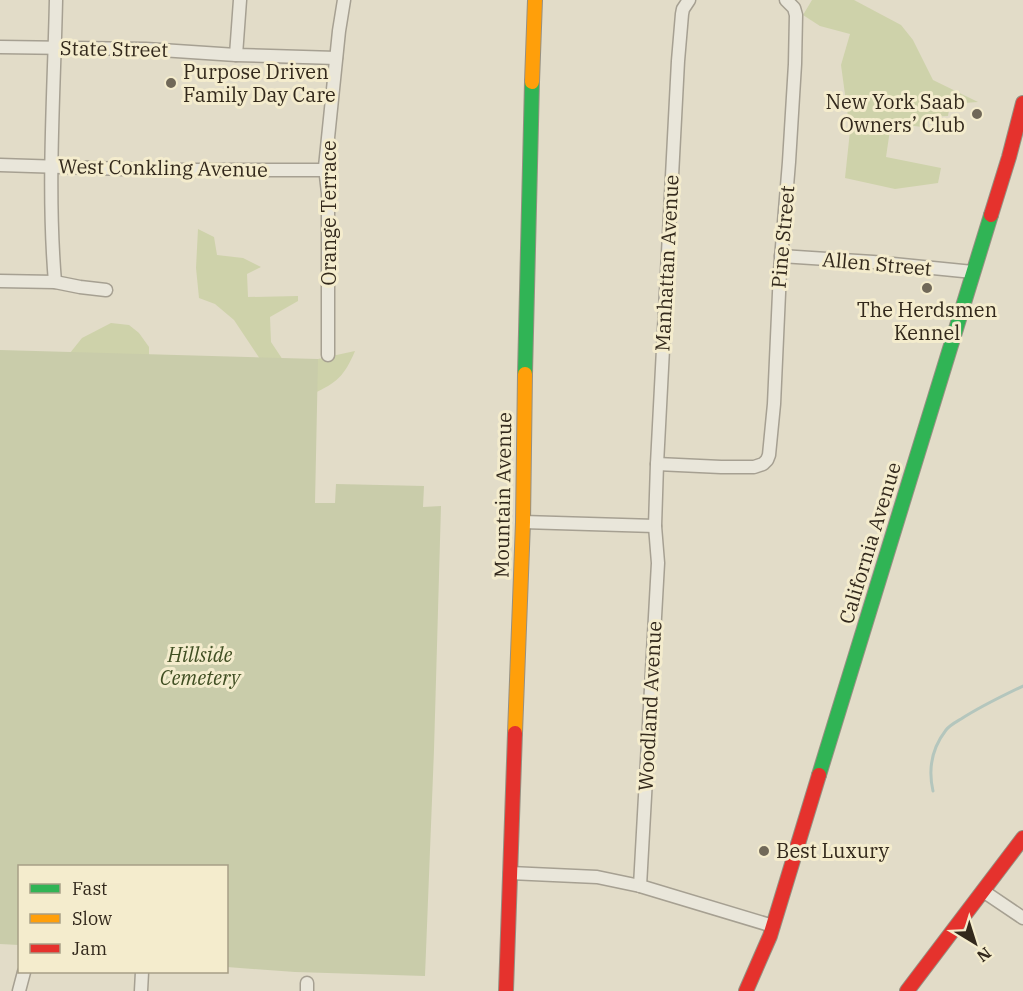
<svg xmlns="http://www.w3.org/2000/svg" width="1023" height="991" viewBox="0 0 1023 991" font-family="'IBM Plex Serif',serif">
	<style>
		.green { fill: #ced2aa }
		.cemetery { fill: #c9ccaa }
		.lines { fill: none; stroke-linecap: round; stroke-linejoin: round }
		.stream { stroke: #b4c6bd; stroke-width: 3 }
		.street-casing { stroke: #a6a092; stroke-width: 15 }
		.fast-casing { stroke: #969082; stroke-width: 16 }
		.slow-casing { stroke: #969082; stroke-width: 16 }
		.jam-casing { stroke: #969082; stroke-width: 16 }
		.street { stroke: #e9e6da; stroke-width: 12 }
		.fast { stroke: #30b455; stroke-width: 14 }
		.slow { stroke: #ff9f0a; stroke-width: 14 }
		.jam { stroke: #e5322d; stroke-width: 14 }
		.poi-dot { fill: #706858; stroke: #f4eccd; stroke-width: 2 }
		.labels { text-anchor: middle; stroke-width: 6; stroke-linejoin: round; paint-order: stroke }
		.street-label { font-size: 20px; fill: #33291c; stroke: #f4eccd }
		.poi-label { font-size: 20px; fill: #33291c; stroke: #f4eccd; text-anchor: start }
		.park-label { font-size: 20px; font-style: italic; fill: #404f23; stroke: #f4eccd }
	</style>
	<rect width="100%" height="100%" fill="#e2dcc8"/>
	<g class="green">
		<polygon points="812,0 854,0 901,25 913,40 933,80 978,102 950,104 948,116 926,117 922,127 891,123 886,157 941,168 938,183 895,189 845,178 850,131 841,65 850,34 820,26 803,15"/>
		<path d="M198,229L214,237L217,255L243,258L261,267L247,274L248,297L298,296V301L270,317L271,342L283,360L318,359L355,351C344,377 337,382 313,394L274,380L234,320L215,304L199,298L196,268Z"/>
		<polygon points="111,323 129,325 139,333 149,347 149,358 70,353 82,338"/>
	</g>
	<polygon class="cemetery" points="0,350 318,359 315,503 335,503 336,484 424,486 423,507 441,506 434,750 425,976 295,972 227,967 226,866 20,866 19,945 0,944"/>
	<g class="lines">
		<path class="stream" d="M933,791C928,769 932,748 946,730C950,725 956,722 961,719C981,706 1002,696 1023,686"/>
		<defs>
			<g id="street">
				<polyline points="0,47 146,49 236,55 336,58"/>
				<polyline points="236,55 240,0"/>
				<polyline points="0,165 157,170 326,170"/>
				<polyline points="781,256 873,262 973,272"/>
				<polyline points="0,281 55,282 80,287 106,290"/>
				<path d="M55,282C47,188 54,94 56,0"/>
				<polyline points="328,355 328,193 325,167 339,31 344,0"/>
				<polyline points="657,464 721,467 754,467 763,464 767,460 769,455 774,404 780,271 789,162 795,64 796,15 794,8 786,0"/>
				<polyline points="523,522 655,526"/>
				<polyline points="510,873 597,877 640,886 773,926"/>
				<polyline points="640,886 658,563 655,526 657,464 678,61 682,14 683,9 689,0"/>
				<polyline points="983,891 1023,918"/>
				<polyline points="19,991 24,972"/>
				<polyline points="141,991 142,972"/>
				<polyline points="307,991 307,983"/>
			</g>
			<g id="fast">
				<polyline points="525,374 532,82"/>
				<polyline points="819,775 991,215"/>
			</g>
			<g id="slow">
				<polyline points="532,82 535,0"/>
				<polyline points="515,733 523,522 525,374"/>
			</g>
			<g id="jam">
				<polyline points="991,215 1009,157 1023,103"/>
				<polyline points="506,991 515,733"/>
				<polyline points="746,991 770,936 819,775"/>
				<polyline points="907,991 1023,838"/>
			</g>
		</defs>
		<use href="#street" class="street-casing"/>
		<use href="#fast" class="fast-casing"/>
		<use href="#slow" class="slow-casing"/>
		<use href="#jam" class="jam-casing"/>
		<use href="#street" class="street"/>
		<use href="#fast" class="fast"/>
		<use href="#slow" class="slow"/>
		<use href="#jam" class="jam"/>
	</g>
	<g class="poi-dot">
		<circle cx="171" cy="83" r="6"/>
		<circle cx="977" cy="114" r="6"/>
		<circle cx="927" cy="288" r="6"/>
		<circle cx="764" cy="851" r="6"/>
	</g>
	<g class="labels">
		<g class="street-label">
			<text transform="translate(114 49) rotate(1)" y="7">State Street</text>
			<text transform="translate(163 168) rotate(1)" y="7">West Conkling Avenue</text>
			<text transform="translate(329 213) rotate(-90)" y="7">Orange Terrace</text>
			<text transform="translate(783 237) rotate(-85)" y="7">Pine Street</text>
			<text transform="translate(667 263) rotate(-87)" y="7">Manhattan Avenue</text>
			<text transform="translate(877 264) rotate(5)" y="7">Allen Street</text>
			<text transform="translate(503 495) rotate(-89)" y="7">Mountain Avenue</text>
			<text transform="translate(870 543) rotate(-73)" y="7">California Avenue</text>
			<text transform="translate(650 706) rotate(-87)" y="7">Woodland Avenue</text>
		</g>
		<g class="poi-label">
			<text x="183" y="79">Purpose Driven<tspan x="183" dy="23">Family Day Care</tspan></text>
			<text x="965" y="109" text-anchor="end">New York Saab<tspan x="965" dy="23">Owners’ Club</tspan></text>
			<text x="927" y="317" text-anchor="middle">The Herdsmen<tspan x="927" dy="23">Kennel</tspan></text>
			<text x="776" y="858">Best Luxury</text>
		</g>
		<g class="park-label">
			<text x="200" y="662">Hillside<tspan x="200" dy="23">Cemetery</tspan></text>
		</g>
	</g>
	<rect x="18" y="865" width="210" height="108" fill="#f4eccd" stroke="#a79e86" stroke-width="1.5"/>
	<rect x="30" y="884" width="30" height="9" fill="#30b455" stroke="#a79e86" stroke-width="1.5"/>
	<text x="72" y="895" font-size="18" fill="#33291c">Fast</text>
	<rect x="30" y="914" width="30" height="9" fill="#ff9f0a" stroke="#a79e86" stroke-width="1.5"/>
	<text x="72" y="925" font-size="18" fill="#33291c">Slow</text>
	<rect x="30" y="944" width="30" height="9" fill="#e5322d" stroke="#a79e86" stroke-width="1.5"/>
	<text x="72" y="955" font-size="18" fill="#33291c">Jam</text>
	<g transform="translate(975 943) rotate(142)" stroke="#f4eccd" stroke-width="4.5" paint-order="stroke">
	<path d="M0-4.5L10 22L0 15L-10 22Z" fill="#33291c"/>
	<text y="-9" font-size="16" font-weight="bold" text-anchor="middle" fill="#33291c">N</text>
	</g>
</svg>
